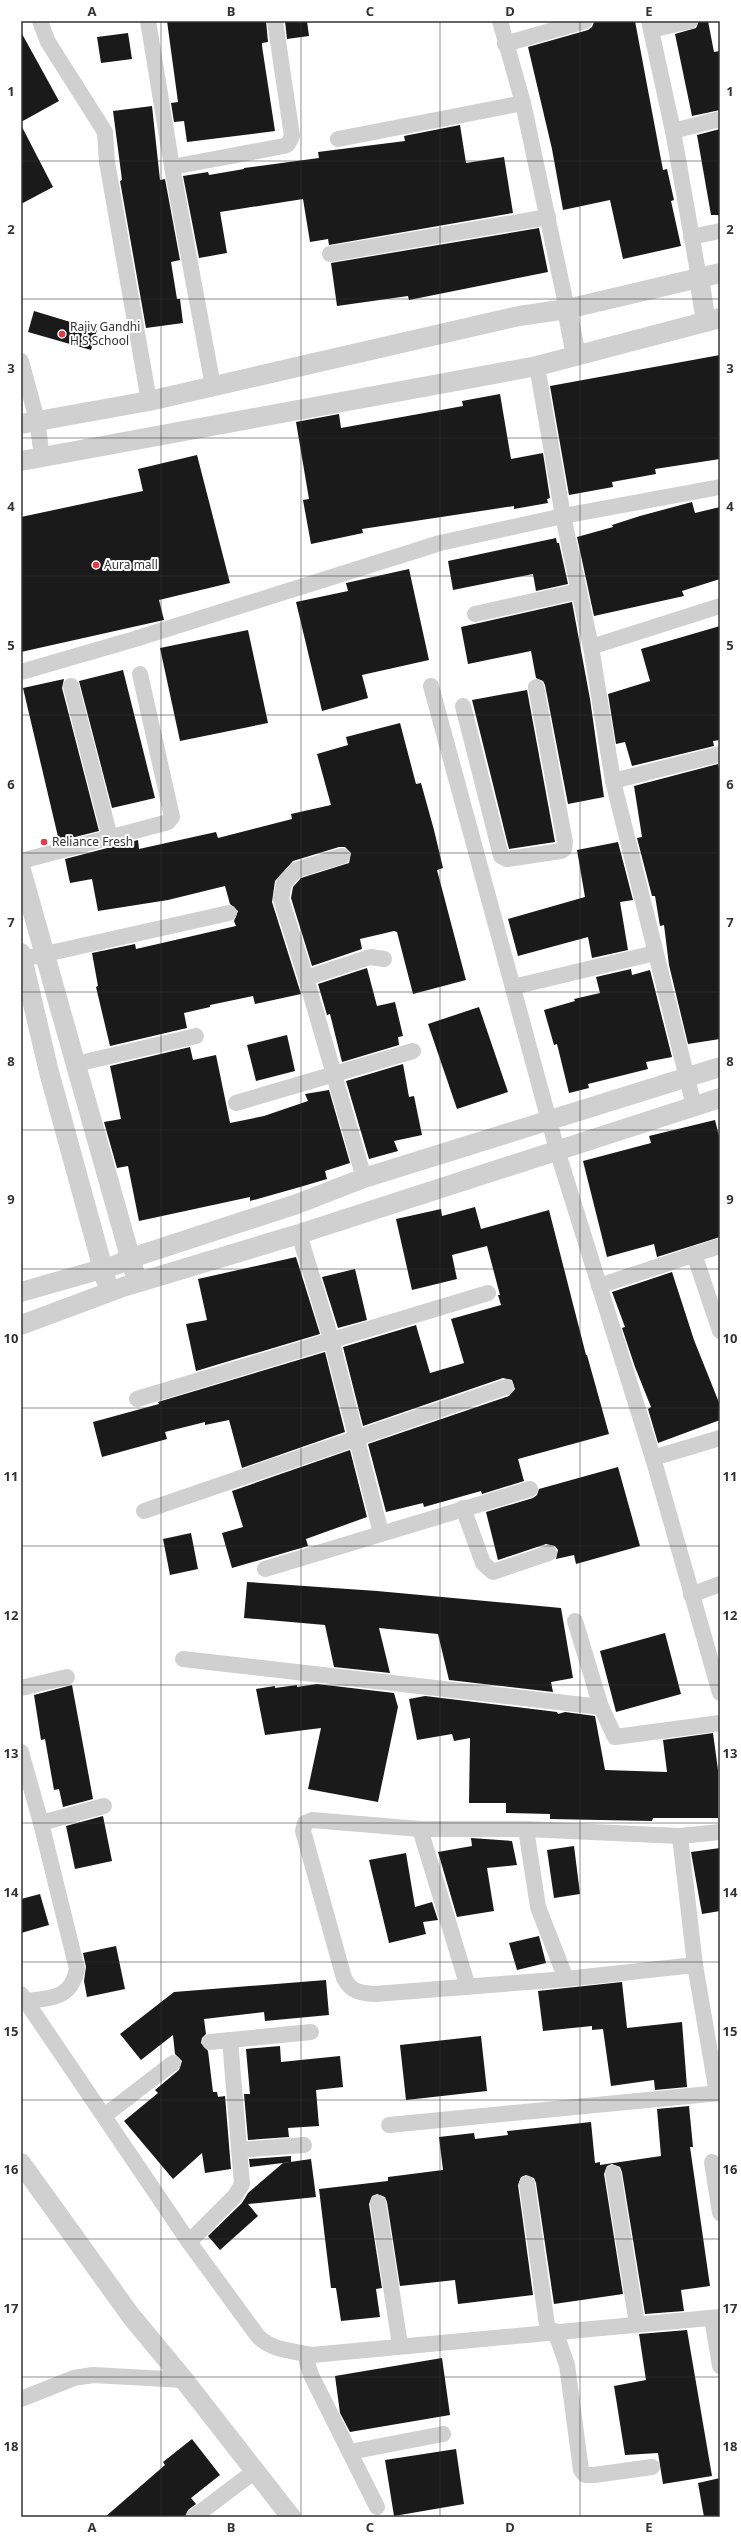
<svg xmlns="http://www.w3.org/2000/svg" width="741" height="2538" viewBox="0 0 741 2538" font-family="'Noto Sans',sans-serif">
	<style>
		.building { fill: #1a1a1a }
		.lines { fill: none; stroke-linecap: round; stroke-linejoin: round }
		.minor { stroke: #d0d0d0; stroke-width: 16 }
		.tertiary { stroke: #d0d0d0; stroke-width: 20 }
		.grid { fill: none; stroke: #333; stroke-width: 1; stroke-opacity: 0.55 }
		.poi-dot { fill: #e63946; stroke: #fff; stroke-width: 1.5 }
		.labels { text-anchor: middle; stroke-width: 4; stroke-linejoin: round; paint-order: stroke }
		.poi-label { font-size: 12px; fill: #333; stroke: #fff; text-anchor: start }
		.neatline { fill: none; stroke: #333; stroke-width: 1.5 }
		.grid-label { font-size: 13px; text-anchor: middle; font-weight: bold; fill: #333 }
	</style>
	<rect width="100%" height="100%" fill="#fff"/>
	<g class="building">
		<polygon points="167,21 266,21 268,42 262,43 262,46 275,131 187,142 184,121 174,122 171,103 178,102"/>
		<polygon points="285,21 307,21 309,36 287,39"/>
		<polygon points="635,21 663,170 667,169 674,200 671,201 681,246 623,259 610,200 563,210 552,149 528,47 588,30 592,27 594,22"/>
		<polygon points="699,21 708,21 714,52 720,51 720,110 692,116 675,34 696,28"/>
		<polygon points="21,32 59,101 21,122"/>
		<polygon points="128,33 132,59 101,63 97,37"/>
		<polygon points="152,106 160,180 165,179 180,260 171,262 177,299 180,299 183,323 146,328 120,181 122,180 113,111"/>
		<polygon points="21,125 53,187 21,204"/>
		<polygon points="460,125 466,163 504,157 513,213 329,245 328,239 310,242 303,199 220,212 227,253 199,258 183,176 208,172 209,175 244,169 244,168 319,158 318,152 405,141 404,136"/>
		<polygon points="720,129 720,215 711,215 697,135"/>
		<polygon points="539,228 548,272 409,300 408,296 337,306 331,263"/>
		<polygon points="34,311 97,330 91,350 28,332"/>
		<polygon points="720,355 720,459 655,469 656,474 612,482 613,487 569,495 550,386"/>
		<polygon points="500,394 511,459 543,453 550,498 547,499 548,503 514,509 514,506 362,529 363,533 311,544 303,500 309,499 296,422 339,414 341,428 463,406 462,401"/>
		<polygon points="197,455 230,583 159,600 164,620 21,652 21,517 143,491 138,469"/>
		<polygon points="692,502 695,513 720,507 720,579 682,591 684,596 594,616 577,537 613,527 612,525 640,516"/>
		<polygon points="556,538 557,543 559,543 568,584 536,591 533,574 453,590 448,561"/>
		<polygon points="409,569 429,660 362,675 368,698 322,711 296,602 348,591 346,583"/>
		<polygon points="572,602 590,699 604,797 568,804 545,685 543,681 536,678 531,651 468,664 461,627"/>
		<polygon points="720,626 720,740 713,741 714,746 632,766 625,742 616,744 608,694 650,681 641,649"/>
		<polygon points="248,630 268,723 180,741 160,648"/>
		<polygon points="123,670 155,798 112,808 79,681"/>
		<polygon points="64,679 62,688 99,831 59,841 23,688"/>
		<polygon points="527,690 555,842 509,849 472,700"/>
		<polygon points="400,723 416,784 421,783 434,830 443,868 437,870 466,980 413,994 397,932 394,931 360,939 362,949 312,966 291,898 293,887 301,878 349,863 351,853 345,847 339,847 293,861 275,881 272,902 301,994 255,1004 253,996 210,1005 210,1007 184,1013 187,1028 110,1046 96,987 98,986 92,953 135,944 136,949 236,926 234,921 238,911 230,904 225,886 168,900 98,911 92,879 70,883 65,859 138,840 139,849 216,832 218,838 292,819 291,814 331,805 317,754 348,745 346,737"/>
		<polygon points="718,764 720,774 720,1039 688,1044 669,965 664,925 660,926 655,896 652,896 637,838 642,837 634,786"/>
		<polygon points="618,842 633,900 620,902 628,950 592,958 588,937 518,956 508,919 585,897 577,850"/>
		<polygon points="367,968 377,1006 395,1002 403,1036 398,1037 399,1045 342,1062 330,1014 327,1015 318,984"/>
		<polygon points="631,969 632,975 650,970 672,1057 646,1062 648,1069 588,1084 589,1088 569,1093 557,1044 554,1045 544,1010 575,1001 574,999 600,993 596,977"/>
		<polygon points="479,1007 508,1092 457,1109 428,1024"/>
		<polygon points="287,1035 295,1071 256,1081 247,1045"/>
		<polygon points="190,1047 193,1060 216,1055 230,1123 264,1116 308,1101 305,1094 329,1090 350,1163 325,1171 327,1179 300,1187 250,1201 250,1197 139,1221 128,1166 117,1168 104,1122 121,1119 110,1066"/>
		<polygon points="403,1064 409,1097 414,1096 422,1135 394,1141 398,1151 369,1159 346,1081"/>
		<polygon points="715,1120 720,1140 720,1237 657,1257 654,1244 607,1257 583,1161 651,1143 649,1136"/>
		<polygon points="475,1207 481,1229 549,1210 586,1355 587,1355 609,1434 518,1459 524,1481 482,1494 481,1491 424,1507 423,1503 386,1512 368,1444 509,1396 515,1389 512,1380 503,1378 363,1426 343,1347 416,1325 430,1373 464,1363 451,1319 501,1305 498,1295 500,1295 487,1246 452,1255 457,1279 412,1290 396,1219 441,1209 442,1216"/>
		<polygon points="296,1257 320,1334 196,1371 186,1324 207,1320 198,1279"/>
		<polygon points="355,1269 367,1320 338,1328 322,1277"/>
		<polygon points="672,1272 694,1340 720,1405 720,1420 658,1443 648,1409 651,1407 635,1367 622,1328 625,1327 612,1292"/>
		<polygon points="325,1352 345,1432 242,1468 229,1420 205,1425 205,1422 165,1432 167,1439 102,1457 93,1422 159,1404 158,1402"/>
		<polygon points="350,1450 367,1517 306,1539 308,1546 232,1568 222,1533 243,1527 232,1491"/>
		<polygon points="618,1467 640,1546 576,1564 574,1555 556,1559 558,1550 555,1546 546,1544 498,1560 486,1512 533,1498 537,1495 539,1489"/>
		<polygon points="191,1533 198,1569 170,1575 163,1539"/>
		<polygon points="247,1582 377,1591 561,1608 573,1678 551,1682 553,1692 449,1680 438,1634 379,1628 390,1673 334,1667 325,1625 244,1618"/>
		<polygon points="665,1633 681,1694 616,1712 600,1651"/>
		<polygon points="317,1684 394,1693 398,1707 378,1802 308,1789 321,1728 265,1735 256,1689 275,1686 275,1688 297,1685 297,1687"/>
		<polygon points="72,1685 93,1799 63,1807 59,1789 54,1790 45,1739 41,1740 34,1695"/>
		<polygon points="425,1696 557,1712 558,1714 565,1712 595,1716 605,1770 667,1772 663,1740 713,1733 718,1770 718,1818 653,1818 652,1821 550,1819 550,1814 506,1813 506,1803 469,1803 470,1738 454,1741 452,1734 417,1740 409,1699"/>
		<polygon points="103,1816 112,1861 75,1869 66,1826"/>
		<polygon points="471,1838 512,1841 517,1865 487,1868 494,1911 457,1917 438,1852 472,1846"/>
		<polygon points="574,1846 580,1894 554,1898 547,1850"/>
		<polygon points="720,1848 720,1911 702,1914 691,1852"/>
		<polygon points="406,1853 415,1907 432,1902 438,1920 423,1922 426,1934 389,1943 369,1860"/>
		<polygon points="40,1894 49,1925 21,1933 21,1899"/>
		<polygon points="539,1936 546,1963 517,1970 509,1943"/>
		<polygon points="116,1946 125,1989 87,1997 84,1981 86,1967 83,1953"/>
		<polygon points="326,1980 329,2015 265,2021 264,2012 204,2019 206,2034 202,2038 201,2043 208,2051 213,2092 217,2092 218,2097 225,2096 231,2169 205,2173 202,2153 173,2179 124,2121 158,2093 155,2090 179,2070 182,2061 175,2054 173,2035 141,2060 120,2034 174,1992"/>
		<polygon points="622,1982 627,2028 682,2022 687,2087 655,2090 654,2080 611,2086 603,2029 592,2030 592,2026 543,2031 538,1991"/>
		<polygon points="481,2036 487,2091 406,2100 400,2045"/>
		<polygon points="280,2046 281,2062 340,2056 343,2087 316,2090 319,2126 288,2128 289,2137 248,2140 244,2094 250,2094 246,2049"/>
		<polygon points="689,2106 693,2147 690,2147 710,2286 681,2290 684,2311 645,2314 622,2172 620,2167 612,2164 607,2166 604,2174 623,2294 554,2304 536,2183 534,2178 526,2175 521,2177 518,2185 533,2295 458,2304 455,2280 400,2286 387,2202 385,2197 377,2194 372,2196 369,2204 382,2288 376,2289 380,2317 341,2321 336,2288 331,2288 319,2189 388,2181 388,2177 443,2170 439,2137 474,2133 475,2139 508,2135 507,2131 591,2122 595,2163 600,2162 600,2165 661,2156 657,2109"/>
		<polygon points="291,2156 291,2162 250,2167 249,2159"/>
		<polygon points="311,2159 316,2197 248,2204 258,2216 220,2250 208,2236 242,2203 248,2193 283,2163"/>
		<polygon points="687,2330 712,2476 663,2484 658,2453 625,2455 614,2386 646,2380 639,2334"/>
		<polygon points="442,2358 450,2415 350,2432 340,2413 335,2376"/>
		<polygon points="192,2439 220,2475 191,2498 196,2504 188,2510 185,2517 105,2517 165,2465 163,2462"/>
		<polygon points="456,2449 464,2504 394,2516 385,2460"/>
		<polygon points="720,2478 720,2517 704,2517 698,2483"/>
	</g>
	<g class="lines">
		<g class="minor">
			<polyline points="40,21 48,42 105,132 107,162 149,401"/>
			<polyline points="148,21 172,167 213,386"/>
			<polyline points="500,21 523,103 567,309"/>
			<polyline points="649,21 673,131 699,278"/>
			<polyline points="651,30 690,21"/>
			<polyline points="505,44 585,21"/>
			<polyline points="673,131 720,119"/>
			<polyline points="338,139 523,103"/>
			<polyline points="172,167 284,146 288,144 292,136 275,21"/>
			<polyline points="691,237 720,231"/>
			<polyline points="330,254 548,217"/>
			<polyline points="21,361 37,420 42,457"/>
			<polyline points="537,366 563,516 591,647 613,781 694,1106"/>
			<polyline points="475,614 579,591"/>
			<polyline points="591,647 720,606"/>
			<polyline points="21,672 135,639 440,543 563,516 720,487"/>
			<polyline points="71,686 110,837"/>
			<polyline points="431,686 557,1150 653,1458 720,1693"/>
			<polyline points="463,706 501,856 507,859 561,851 564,849 565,842 536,687"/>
			<polyline points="613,781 720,754"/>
			<polyline points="342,856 296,870 284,883 281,899 306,978 364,1178"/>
			<polyline points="21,861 161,824 168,822 172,817 140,674"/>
			<polyline points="23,959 229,913"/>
			<polyline points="306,978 370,957 384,959"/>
			<polyline points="513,987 655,953"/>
			<polyline points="76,1064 196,1036"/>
			<polyline points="236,1103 413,1051"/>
			<polyline points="299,1234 331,1339 381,1533"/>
			<polyline points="694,1254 720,1331"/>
			<polyline points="599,1286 720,1246"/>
			<polyline points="137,1399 488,1293"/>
			<polyline points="653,1458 720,1438"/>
			<polyline points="463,1508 483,1563 493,1572 549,1553"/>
			<polyline points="144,1511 506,1387"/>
			<polyline points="265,1569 530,1489"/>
			<polyline points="691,1595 720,1584"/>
			<polyline points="575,1621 601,1707"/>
			<polyline points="183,1659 601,1707 615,1737 720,1723"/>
			<polyline points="21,1688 67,1677"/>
			<path d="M21,1752L41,1823L77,1969C71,1999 51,1998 26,2001"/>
			<polyline points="41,1823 104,1806"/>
			<polyline points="420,1829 468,1987"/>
			<polyline points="526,1829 538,1907 566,1979"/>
			<polyline points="680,1836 695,1965 717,2093"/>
			<path d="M695,1965L566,1979L375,1994C360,1993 351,1992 344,1978L303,1831L305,1823L312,1820L420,1829H526L680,1836L720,1832"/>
			<path d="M21,1994L189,2242L257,2335C269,2350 294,2351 312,2355L720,2317"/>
			<polyline points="210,2042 311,2032"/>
			<polyline points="104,2116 173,2063"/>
			<polyline points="389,2125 720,2093"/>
			<polyline points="239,2150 304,2145"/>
			<polyline points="712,2162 720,2213"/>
			<polyline points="613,2173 637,2324"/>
			<polyline points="527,2184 548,2332"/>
			<polyline points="378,2203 400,2345"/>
			<polyline points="189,2242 235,2196 242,2184 230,2040"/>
			<polyline points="712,2318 720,2366"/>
			<polyline points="555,2331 567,2365 581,2470 585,2475 594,2475 652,2467"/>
			<polyline points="312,2355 307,2362 311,2375 377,2507"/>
			<polyline points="21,2399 74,2378 93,2375 184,2380"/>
			<polyline points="350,2452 443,2434"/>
			<polyline points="194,2517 255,2471"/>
		</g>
		<g class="tertiary">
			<polyline points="699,278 706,322"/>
			<polyline points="567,309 576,356"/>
			<polyline points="21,424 149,401 519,316 567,309 720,273"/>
			<polyline points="21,461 537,366 720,318"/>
			<polyline points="21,870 134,1271"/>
			<polyline points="21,953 49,1072 106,1280"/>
			<polyline points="21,1292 116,1265 131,1258 297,1204 364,1178 720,1067"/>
			<polyline points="21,1325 123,1287 299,1234 720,1098"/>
			<polyline points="21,2163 131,2316 184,2380 291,2517"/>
		</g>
	</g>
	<path class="grid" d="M161,21V2517M301,21V2517M440,21V2517M580,21V2517M21,161H720M21,299H720M21,438H720M21,576H720M21,715H720M21,853H720M21,992H720M21,1130H720M21,1269H720M21,1408H720M21,1546H720M21,1685H720M21,1823H720M21,1962H720M21,2100H720M21,2239H720M21,2377H720"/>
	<g class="poi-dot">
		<circle cx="62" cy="334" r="4"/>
		<circle cx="96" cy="565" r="4"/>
		<circle cx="44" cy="842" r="4"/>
	</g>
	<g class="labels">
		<g class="poi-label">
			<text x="70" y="331">Rajiv Gandhi<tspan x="70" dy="14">H S School</tspan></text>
			<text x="104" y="569">Aura mall</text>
			<text x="52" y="846">Reliance Fresh</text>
		</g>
	</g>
	<rect width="741" height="2538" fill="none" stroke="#ffffff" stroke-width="44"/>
	<rect x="22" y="22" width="697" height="2494" class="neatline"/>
	<g class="grid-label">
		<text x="92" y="16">A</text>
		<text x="231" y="16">B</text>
		<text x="370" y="16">C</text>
		<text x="510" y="16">D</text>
		<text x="649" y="16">E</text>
		<text x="11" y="96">1</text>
		<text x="730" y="96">1</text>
		<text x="11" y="234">2</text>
		<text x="730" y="234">2</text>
		<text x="11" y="373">3</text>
		<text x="730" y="373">3</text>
		<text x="11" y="511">4</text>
		<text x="730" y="511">4</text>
		<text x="11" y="650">5</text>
		<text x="730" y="650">5</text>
		<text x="11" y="789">6</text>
		<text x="730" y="789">6</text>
		<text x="11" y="927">7</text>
		<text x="730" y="927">7</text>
		<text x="11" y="1066">8</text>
		<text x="730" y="1066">8</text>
		<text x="11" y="1204">9</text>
		<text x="730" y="1204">9</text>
		<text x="11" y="1343">10</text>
		<text x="730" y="1343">10</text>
		<text x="11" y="1481">11</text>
		<text x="730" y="1481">11</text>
		<text x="11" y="1620">12</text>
		<text x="730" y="1620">12</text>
		<text x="11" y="1758">13</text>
		<text x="730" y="1758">13</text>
		<text x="11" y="1897">14</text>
		<text x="730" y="1897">14</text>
		<text x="11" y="2036">15</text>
		<text x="730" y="2036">15</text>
		<text x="11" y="2174">16</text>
		<text x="730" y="2174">16</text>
		<text x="11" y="2313">17</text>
		<text x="730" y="2313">17</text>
		<text x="11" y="2451">18</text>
		<text x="730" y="2451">18</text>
		<text x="92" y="2532">A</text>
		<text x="231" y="2532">B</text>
		<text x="370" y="2532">C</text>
		<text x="510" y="2532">D</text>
		<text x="649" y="2532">E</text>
	</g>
</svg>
